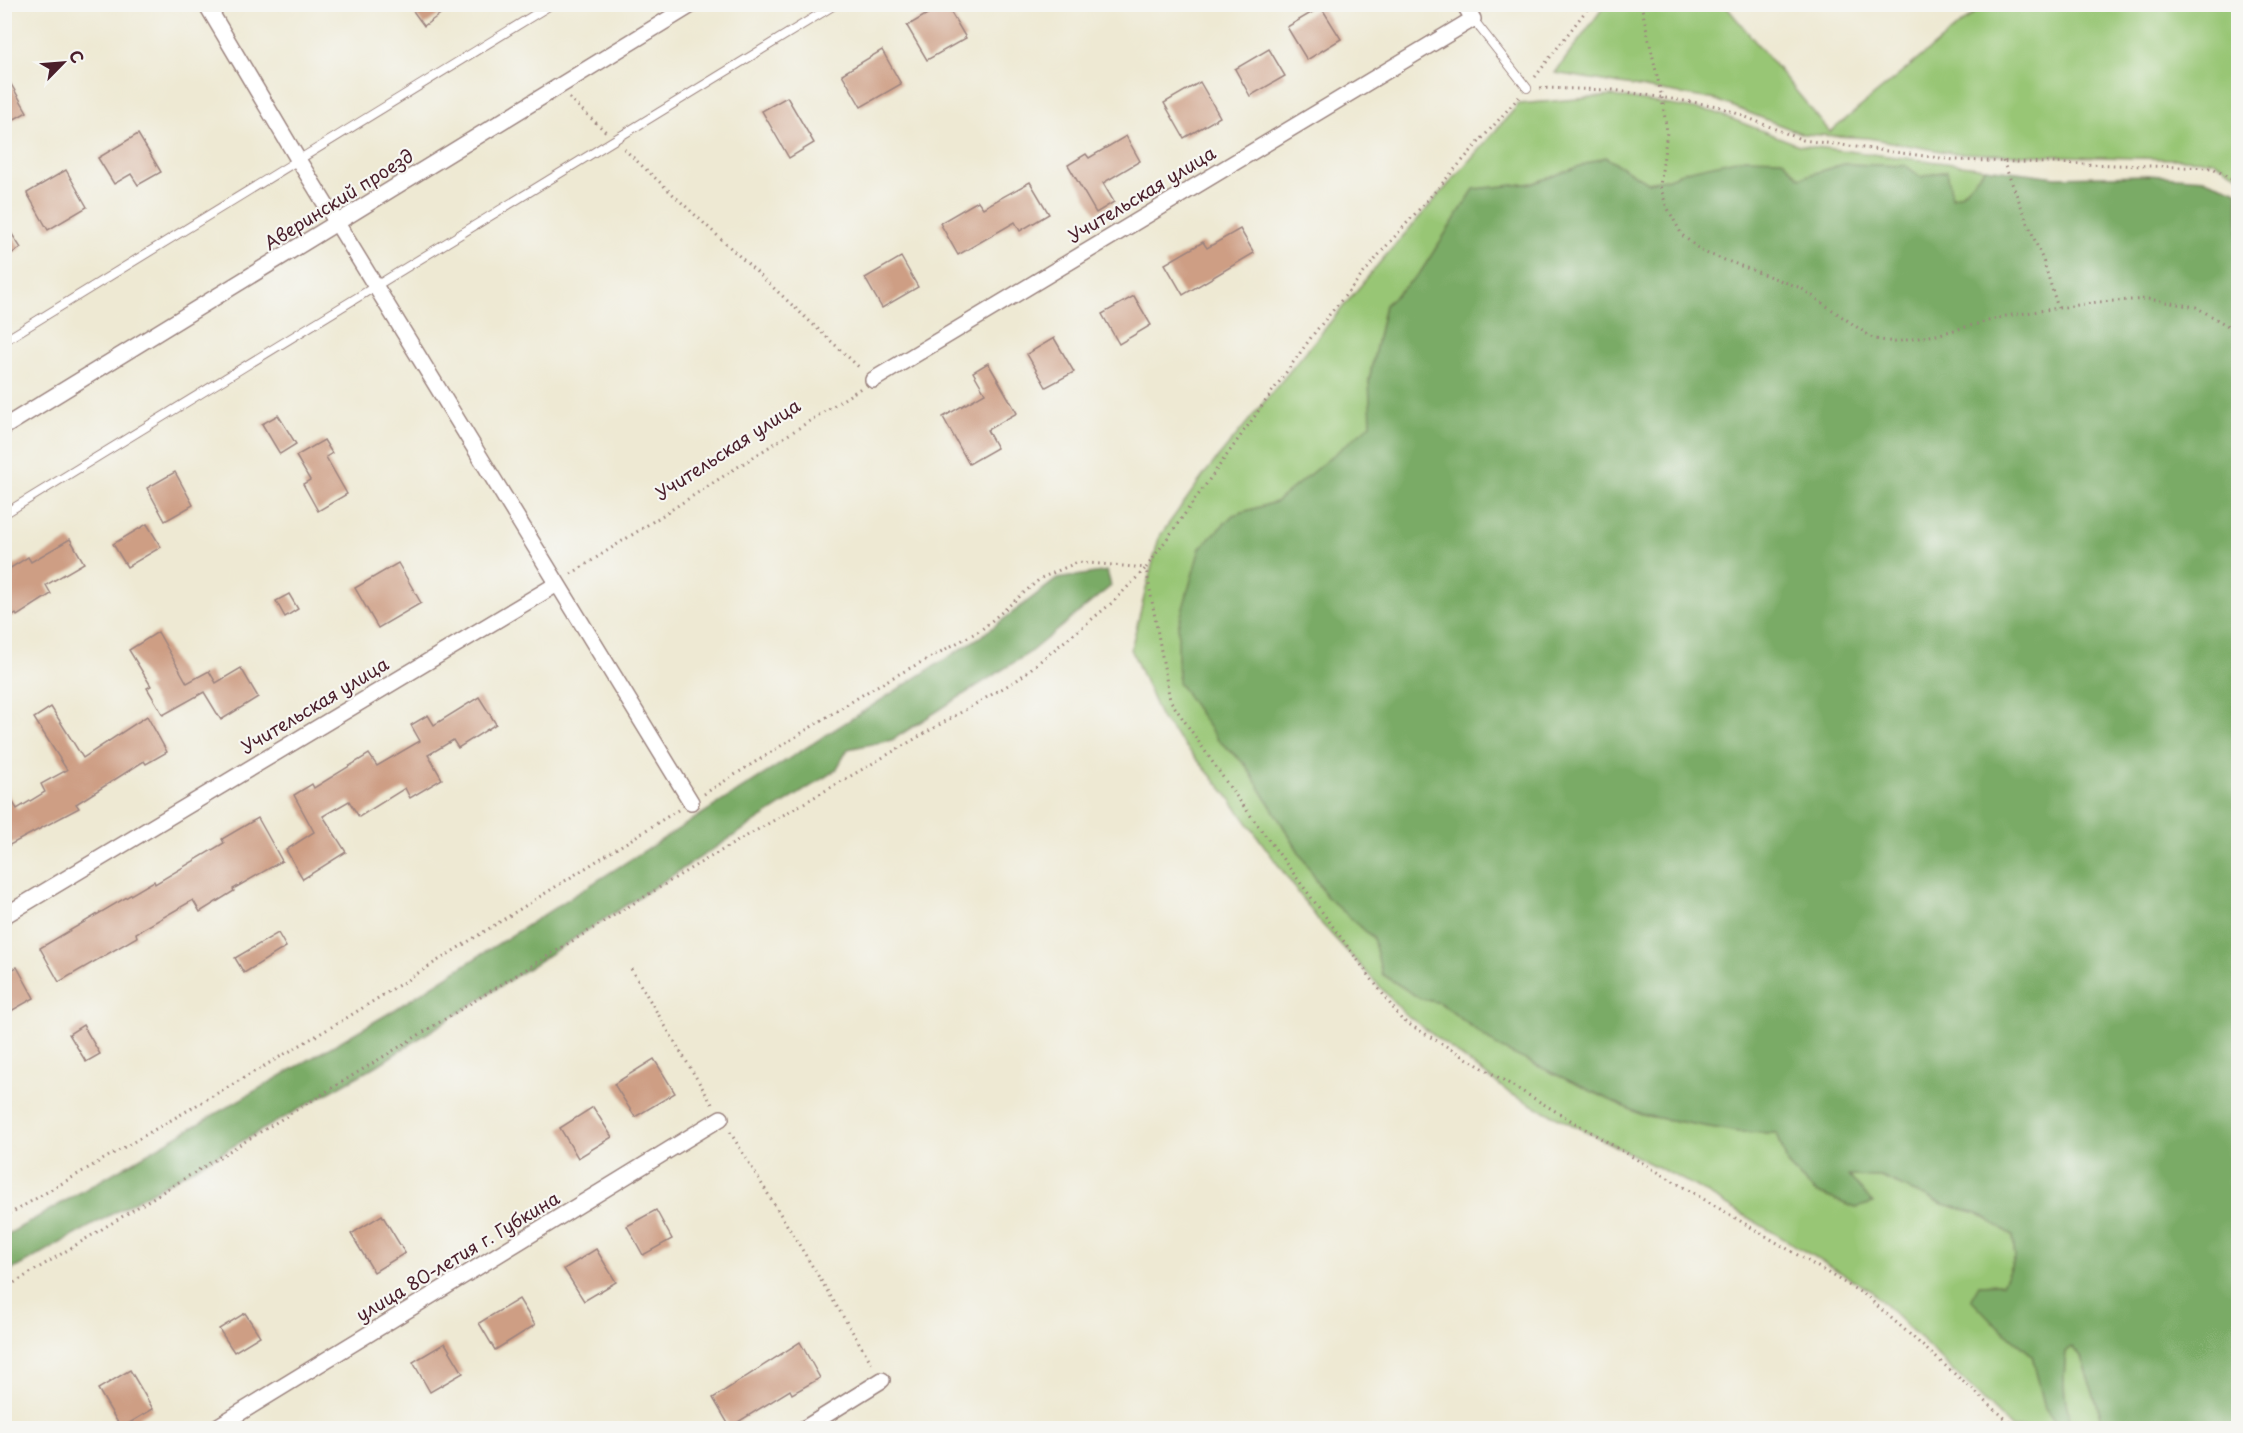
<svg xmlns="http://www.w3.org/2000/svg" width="2243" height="1433" viewBox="0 0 2243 1433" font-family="'Playpen Sans',sans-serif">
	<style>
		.green { fill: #98c674; stroke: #717250; stroke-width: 1.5 }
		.forest { fill: #7aab66; stroke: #626548; stroke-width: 1.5 }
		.building { fill: #ce9e84 }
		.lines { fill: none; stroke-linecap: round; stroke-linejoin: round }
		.lane-casing { stroke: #9c847f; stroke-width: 10 }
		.street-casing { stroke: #9c847f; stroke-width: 18 }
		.path { stroke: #9c847f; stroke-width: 3; stroke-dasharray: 1.5 4.5; stroke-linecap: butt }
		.lane { stroke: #fff; stroke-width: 8 }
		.street { stroke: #fff; stroke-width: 15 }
		.labels { text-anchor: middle; stroke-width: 4.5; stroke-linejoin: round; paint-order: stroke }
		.street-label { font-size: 18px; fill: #4a1f2b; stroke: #f6f6f2 }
	</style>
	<rect width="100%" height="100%" fill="#f6f6f2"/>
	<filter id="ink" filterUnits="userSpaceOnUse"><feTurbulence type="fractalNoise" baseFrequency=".0167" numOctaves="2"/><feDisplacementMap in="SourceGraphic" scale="12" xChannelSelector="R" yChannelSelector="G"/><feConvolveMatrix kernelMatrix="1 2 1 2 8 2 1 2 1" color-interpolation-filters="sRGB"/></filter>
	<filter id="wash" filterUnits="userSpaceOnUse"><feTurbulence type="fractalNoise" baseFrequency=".008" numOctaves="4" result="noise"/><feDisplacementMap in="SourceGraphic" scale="24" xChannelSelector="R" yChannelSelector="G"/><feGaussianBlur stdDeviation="1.35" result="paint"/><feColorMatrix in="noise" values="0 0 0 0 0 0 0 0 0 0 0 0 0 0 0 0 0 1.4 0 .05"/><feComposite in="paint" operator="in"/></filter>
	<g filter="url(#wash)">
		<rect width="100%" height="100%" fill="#eee9d3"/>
		<g class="green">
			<polygon points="1605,5 1725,5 1830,132 1984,5 2238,5 2238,175 2213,160 1952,153 1868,138 1803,134 1716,100 1555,73"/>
			<polygon points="1613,96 1714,112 1799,145 1986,168 1961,194 1952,197 1946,171 1921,177 1906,166 1844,164 1800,178 1782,159 1690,170 1666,179 1647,182 1605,157 1534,183 1474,190 1420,273 1385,305 1369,380 1372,424 1276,502 1233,515 1217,739 1245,764 1326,896 1374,938 1382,974 1419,998 1440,1003 1500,1048 1642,1115 1738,1132 1777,1133 1788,1165 1815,1192 1856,1208 1848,1176 1881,1177 1943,1204 1977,1213 2013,1236 2015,1258 2002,1284 1979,1285 1992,1321 2032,1355 2045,1408 2060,1428 2012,1428 1870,1290 1693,1185 1511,1094 1404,1013 1319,921 1225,792 1161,718 1131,649 1159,537 1206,472 1381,261 1519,104"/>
			<path d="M2072,1346L2081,1357L2105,1428H2075C2062,1405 2063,1378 2066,1352Z"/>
		</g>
		<g class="forest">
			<path d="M1605,157L1647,182L1666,179L1690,170L1745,158L1782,159L1800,178L1844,164L1906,166L1921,177L1947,171L1952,197L1961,194L1986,168L2056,177L2148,175L2205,179L2238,191V1428H2105L2081,1357L2072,1347L2066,1352C2063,1378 2062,1405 2075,1428H2060L2045,1408L2032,1355L1992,1321L1971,1299L1979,1285L2002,1284L2015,1258L2013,1236L1978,1213L1943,1204L1881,1177L1849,1176L1873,1203L1856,1208L1815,1192L1788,1165L1777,1133L1738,1132L1642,1115L1500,1048L1440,1003L1419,998L1382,974L1373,938L1326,896L1245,764L1217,739L1178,682V626L1200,548L1233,515L1276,502L1371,424L1369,380L1385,305L1420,273L1474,189L1534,183Z"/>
			<polygon points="1107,571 1111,586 1029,653 892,740 848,749 836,770 378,1065 5,1274 5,1236 391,1012 980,637 1057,579"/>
		</g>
		<g id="blocks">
			<g class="building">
				<polygon points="408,4 454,4 424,26"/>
				<polygon points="944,4 946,4 966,38 927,60 907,26"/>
				<polygon points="1321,7 1341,39 1307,60 1287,27"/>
				<polygon points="1269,49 1285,76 1250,96 1235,69"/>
				<polygon points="882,50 901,84 861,107 842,74"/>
				<polygon points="4,72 27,112 4,125"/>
				<polygon points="1200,82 1220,117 1184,138 1164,103"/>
				<polygon points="787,97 814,143 789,158 762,111"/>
				<polygon points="138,134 161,172 138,185 131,174 114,184 98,158"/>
				<polygon points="1126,136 1140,161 1103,183 1114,202 1096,213 1068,165 1086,154 1089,158"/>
				<polygon points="66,170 87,207 48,230 27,193"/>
				<polygon points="1030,182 1049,214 1020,231 1015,222 958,255 940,223 978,201 983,208"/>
				<polygon points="4,222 21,248 4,258"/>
				<polygon points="1240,229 1254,253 1183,295 1165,264 1203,242 1207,248"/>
				<polygon points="901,257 918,287 882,308 865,278"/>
				<polygon points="1134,296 1151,325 1119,344 1102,314"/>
				<polygon points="1054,338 1074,372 1046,387 1027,354"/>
				<polygon points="988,363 1017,413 987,430 997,448 969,464 943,417 985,393 973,372"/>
				<polygon points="278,415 296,444 280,454 262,424"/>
				<polygon points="324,440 332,453 326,457 347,494 318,511 303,484 310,480 296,456"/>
				<polygon points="175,472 193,505 165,521 147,488"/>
				<polygon points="147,524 161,547 127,567 113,544"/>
				<polygon points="70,539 84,563 46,585 51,594 17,616 16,614 4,621 4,572 28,557 31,562"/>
				<polygon points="398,563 421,603 378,628 355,588"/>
				<polygon points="289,594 298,609 285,617 276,601"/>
				<polygon points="158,632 187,683 209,671 216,683 241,668 258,697 221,720 204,692 163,715 147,688 151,686 129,650"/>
				<polygon points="479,697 496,724 458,748 453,740 428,755 442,779 410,798 405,788 359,817 349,801 323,816 346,852 303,879 286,850 314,832 294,795 312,784 314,788 369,754 377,766 420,741 411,725 428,715 434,725"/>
				<polygon points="51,707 83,758 147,716 167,752 146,764 144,761 76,804 79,808 4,848 4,788 17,809 45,792 41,784 67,770 34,718"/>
				<polygon points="258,818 282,861 233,889 234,891 200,912 193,900 136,933 137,937 59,982 40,948 154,881 155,884 224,843 222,839"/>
				<polygon points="278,933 286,947 244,973 235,958"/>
				<polygon points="17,967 34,998 4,1015 4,974"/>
				<polygon points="83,1025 100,1054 86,1062 69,1034"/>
				<polygon points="654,1059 675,1093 635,1117 614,1084"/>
				<polygon points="593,1107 612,1137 578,1158 560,1128"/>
				<polygon points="656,1210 672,1239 643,1255 627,1226"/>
				<polygon points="382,1215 405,1253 374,1272 351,1234"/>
				<polygon points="596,1249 616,1282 584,1301 564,1269"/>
				<polygon points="519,1299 535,1325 495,1350 479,1323"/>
				<polygon points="245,1313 260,1336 234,1352 219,1329"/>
				<polygon points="800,1342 820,1378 792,1394 790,1390 730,1427 713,1398"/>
				<polygon points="445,1343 463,1373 430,1392 413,1362"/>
				<polygon points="130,1370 153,1409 121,1428 98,1389"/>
			</g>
		</g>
	</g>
	<g filter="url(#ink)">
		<use href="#blocks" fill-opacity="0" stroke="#9c847f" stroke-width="1.5"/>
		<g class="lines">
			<defs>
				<g id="lane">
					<polyline points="1473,19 1527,88"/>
					<polyline points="4,341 552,4"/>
					<polyline points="4,514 836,4"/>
				</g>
				<g id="street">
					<polyline points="206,4 299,161 691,802"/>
					<polyline points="873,380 1473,19 1464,4"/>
					<polyline points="4,427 693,4"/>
					<polyline points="4,916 557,584"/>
					<polyline points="215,1428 721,1118"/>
					<polyline points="805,1428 882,1380"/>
				</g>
			</defs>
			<use href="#lane" class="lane-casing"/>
			<use href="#street" class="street-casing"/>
			<g class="path">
				<polyline points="1641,4 1662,98 1667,132 1660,186 1666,205 1682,235 1703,252 1801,288 1874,339 1895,342 1936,335 2006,316 2098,302 2148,299 2196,307 2238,332"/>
				<polyline points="1487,11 1498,4"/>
				<polyline points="1535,77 1591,4"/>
				<polyline points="1540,88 1613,90 1718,106 1803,140 1955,160 2213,168 2238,183"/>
				<polyline points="1519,97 1382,251 1315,332 1146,568 1170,700 1231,789 1402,1020 1865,1295 2016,1428"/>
				<polyline points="569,98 606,132"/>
				<polyline points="624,149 861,369"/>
				<polyline points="2003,161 2044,263 2058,308"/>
				<polyline points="571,574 861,388"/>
				<polyline points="704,794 875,687 981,630 1041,578 1078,562 1146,568"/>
				<polyline points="631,969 712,1104"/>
				<polyline points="730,1132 874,1367"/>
				<polyline points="4,1217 340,1022 678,810"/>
				<polyline points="4,1289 693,867 1017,680 1113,602 1146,568"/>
			</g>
			<use href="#lane" class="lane"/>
			<use href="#street" class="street"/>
		</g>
	</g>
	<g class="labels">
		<g class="street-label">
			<text transform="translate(1142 195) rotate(-31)" y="6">Учительская улица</text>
			<text transform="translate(339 200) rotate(-32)" y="6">Аверинский проезд</text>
			<text transform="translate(728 450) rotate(-33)" y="6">Учительская улица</text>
			<text transform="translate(315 706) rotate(-31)" y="6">Учительская улица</text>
			<text transform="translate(458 1257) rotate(-31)" y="6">улица 80-летия г. Губкина</text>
		</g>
	</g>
	<rect width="2243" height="1433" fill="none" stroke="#f6f6f2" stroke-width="24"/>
	<g transform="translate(63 63) rotate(65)" stroke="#f6f6f2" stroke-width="4.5" paint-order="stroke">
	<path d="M0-4.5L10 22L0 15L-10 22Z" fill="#4a1f2b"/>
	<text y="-9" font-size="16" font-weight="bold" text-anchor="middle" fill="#4a1f2b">С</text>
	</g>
</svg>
